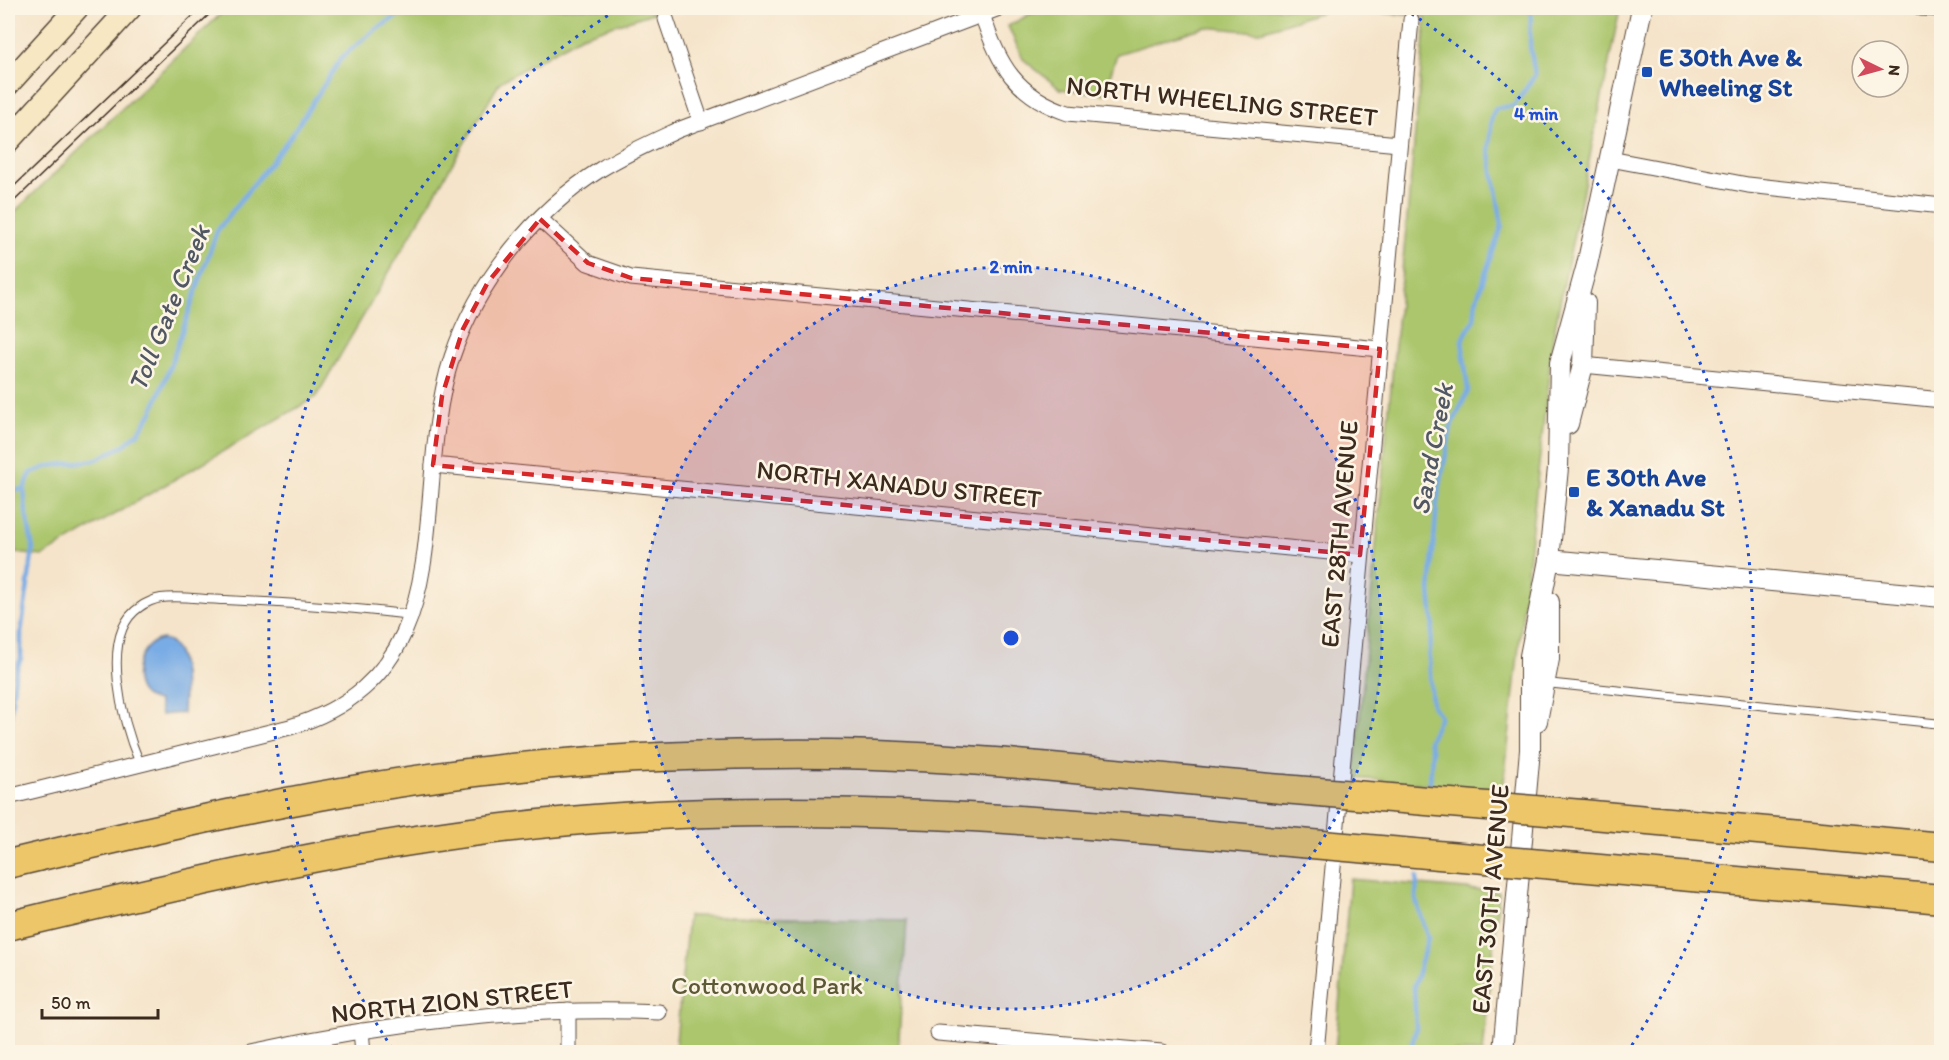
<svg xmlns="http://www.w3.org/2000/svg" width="1949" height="1060" viewBox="0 0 1949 1060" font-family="Itim,sans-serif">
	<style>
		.green { fill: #abc66d; stroke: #737846; stroke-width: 1.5 }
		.water { fill: #79ace5; stroke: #5a6b82; stroke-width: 1.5 }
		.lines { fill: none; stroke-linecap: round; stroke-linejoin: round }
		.stream { stroke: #79ace5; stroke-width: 4.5 }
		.service-casing { stroke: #574638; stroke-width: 10 }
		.minor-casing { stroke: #574638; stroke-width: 17 }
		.tertiary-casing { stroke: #574638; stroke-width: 22 }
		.secondary-casing { stroke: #574638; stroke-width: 25 }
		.motorway-casing { stroke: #574638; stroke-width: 31 }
		.service { stroke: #fff; stroke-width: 8 }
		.minor { stroke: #fff; stroke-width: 15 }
		.tertiary { stroke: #fff; stroke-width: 20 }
		.secondary { stroke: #f7e8c3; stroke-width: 22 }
		.motorway { stroke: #ecc669; stroke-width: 28 }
		.tram { stroke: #3b2a1e; stroke-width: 1.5 }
		.motorway-bridge-casing { stroke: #574638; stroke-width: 31; stroke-linecap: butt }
		.motorway-bridge { stroke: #ecc669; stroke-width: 28 }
		.marked { fill: #d62828; fill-opacity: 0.2; stroke: #d62828; stroke-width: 4.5; stroke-dasharray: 12 8; stroke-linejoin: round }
		.ring { fill: none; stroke: #1d4ed8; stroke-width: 3; stroke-dasharray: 3 6 }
		.transit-dot { fill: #1a4fb4; stroke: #fcf5e5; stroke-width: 2 }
		.labels { text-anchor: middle; stroke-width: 5; stroke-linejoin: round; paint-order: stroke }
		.transit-label { font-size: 26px; font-weight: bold; fill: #164399; stroke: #fcf5e5; text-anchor: start }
		.street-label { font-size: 26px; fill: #3b2a1e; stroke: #fcf5e5 }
		.park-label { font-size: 26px; fill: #5d5936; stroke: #fcf5e5 }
		.water-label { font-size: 27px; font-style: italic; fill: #515864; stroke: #fcf5e5 }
		.centre { fill: #1d4ed8; stroke: #fcf5e5; stroke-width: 3 }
		.ring-label { font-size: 18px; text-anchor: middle; font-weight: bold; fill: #1d4ed8; stroke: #fcf5e5; stroke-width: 5; stroke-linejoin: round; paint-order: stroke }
	</style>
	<rect width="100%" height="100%" fill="#fcf5e5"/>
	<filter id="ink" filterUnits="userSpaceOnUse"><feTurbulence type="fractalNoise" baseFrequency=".0167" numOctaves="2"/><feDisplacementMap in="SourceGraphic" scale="12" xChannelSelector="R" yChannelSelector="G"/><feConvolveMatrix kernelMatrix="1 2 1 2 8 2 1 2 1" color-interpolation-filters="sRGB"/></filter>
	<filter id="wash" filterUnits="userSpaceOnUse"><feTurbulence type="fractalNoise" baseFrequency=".008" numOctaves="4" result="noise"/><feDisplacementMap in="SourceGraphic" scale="24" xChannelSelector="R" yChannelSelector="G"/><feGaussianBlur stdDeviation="1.35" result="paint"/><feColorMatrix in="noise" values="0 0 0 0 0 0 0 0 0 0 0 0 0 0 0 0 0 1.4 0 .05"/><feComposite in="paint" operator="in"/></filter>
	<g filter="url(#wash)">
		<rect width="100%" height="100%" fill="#f5e4ca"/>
		<g class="green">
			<polygon points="227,8 668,8 581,36 500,82 316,397 43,556 8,552 8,218"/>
			<polygon points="1041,8 1620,8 1553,337 1503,791 1354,778 1426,17 1334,8 1258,32 1205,27 1117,54 1104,94 1060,89 1023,59 1008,26"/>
			<polygon points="1350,879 1499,892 1483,1052 1335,1052"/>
			<polygon points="688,916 907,920 898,1052 675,1052"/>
		</g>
		<path class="water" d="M162,639C188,645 184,693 183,713L161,715L158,701C154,700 149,699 145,696C127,681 140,642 162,639Z"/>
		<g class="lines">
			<g class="stream">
				<polyline points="8,491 24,489 31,473 49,466 95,460 123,446 139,432 152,412 168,372 217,231 291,136 342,57 375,30 410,8"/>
				<polyline points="8,736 15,674 21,658 21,632 33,549 26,512 24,489"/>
				<polyline points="1430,783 1432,753 1429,741 1440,716 1432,705 1429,658 1433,623 1430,591 1437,502 1451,427 1468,391 1462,340 1474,320 1476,301 1502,225 1489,148 1492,116 1496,108 1514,106 1535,75 1530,46 1531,8"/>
				<polyline points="1410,1052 1416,1029 1414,986 1428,938 1416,900 1417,877"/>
			</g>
		</g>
	</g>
	<g filter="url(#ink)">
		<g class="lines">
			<defs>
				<g id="service">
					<polyline points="1546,683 1942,724"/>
					<path d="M140,764C124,726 97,635 140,607C145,603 155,599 161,598C181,595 204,600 225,600C287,603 349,607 411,615"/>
				</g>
				<g id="minor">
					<polyline points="1921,8 1942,9"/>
					<path d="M982,14C998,64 1016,96 1068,113L1399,144"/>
					<polyline points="666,19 701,122"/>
					<polyline points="1610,159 1748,185 1942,206"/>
					<polyline points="540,219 588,263 631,278 1380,349"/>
					<polyline points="1583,365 1942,400"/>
					<polyline points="433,465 1360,555"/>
					<path d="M8,797L290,727C470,672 407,495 452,357C477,282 534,211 601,169C625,154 652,142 678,130L999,8"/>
					<polyline points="568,1011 568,1052"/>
					<polyline points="361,1031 363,1052"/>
					<polyline points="938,1033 1162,1052"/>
					<path d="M251,1052C382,1023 525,1006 659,1012"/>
					<polyline points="1316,1052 1411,20"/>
				</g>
				<g id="tertiary">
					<polyline points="1568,424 1583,365 1585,303"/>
					<polyline points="1549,560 1942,597"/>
					<polyline points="1537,721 1549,659 1549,602"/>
					<polyline points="1503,1052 1530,750 1530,656 1549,560 1558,468 1560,363 1587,265 1642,8"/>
				</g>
				<g id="secondary">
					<polyline points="8,84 77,8"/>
					<polyline points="8,141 130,8"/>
				</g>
				<g id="motorway">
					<polyline points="1582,814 1942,847"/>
					<path d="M8,864C171,825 335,787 502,769C611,757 722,753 831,754C982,756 1133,776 1283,789"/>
					<polyline points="1577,867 1942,899"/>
					<path d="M8,926C193,881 380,838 570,821C807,800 1042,819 1277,841"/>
				</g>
			</defs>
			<use href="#service" class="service-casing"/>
			<use href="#minor" class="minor-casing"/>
			<use href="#tertiary" class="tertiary-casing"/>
			<use href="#secondary" class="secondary-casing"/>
			<use href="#motorway" class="motorway-casing"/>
			<use href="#service" class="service"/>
			<use href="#minor" class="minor"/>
			<use href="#tertiary" class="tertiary"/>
			<use href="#secondary" class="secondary"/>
			<use href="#motorway" class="motorway"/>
			<g class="tram">
				<polyline points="8,192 201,8"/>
				<polyline points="8,207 216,8"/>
			</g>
			<defs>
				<g id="motorway-bridge">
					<polyline points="1283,789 1582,814"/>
					<polyline points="1277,841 1577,867"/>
				</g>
			</defs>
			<use href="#motorway-bridge" class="motorway-bridge-casing"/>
			<use href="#motorway-bridge" class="motorway-bridge"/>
		</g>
	</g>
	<path class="marked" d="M540,219L588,263L631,278L1380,349L1360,555L433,465L442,396L463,329L488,282Z"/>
	<circle cx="1011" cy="638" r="371" fill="#1d4ed8" fill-opacity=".12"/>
	<g class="ring">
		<circle cx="1011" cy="638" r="371"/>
		<path d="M392 1048A742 742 0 0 1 618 9M1404 9A742 742 0 0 1 1630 1048"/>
	</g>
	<g class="transit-dot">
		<rect x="1641" y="66" width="12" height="12" rx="3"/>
		<rect x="1568" y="486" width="12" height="12" rx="3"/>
	</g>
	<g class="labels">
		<g class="transit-label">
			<text x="1659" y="66">E 30th Ave &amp;<tspan x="1659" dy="30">Wheeling St</tspan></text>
			<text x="1586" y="486">E 30th Ave<tspan x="1586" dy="30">&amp; Xanadu St</tspan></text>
		</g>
		<g class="street-label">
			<text transform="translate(1222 101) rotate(6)" y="9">NORTH WHEELING STREET</text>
			<text transform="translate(899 484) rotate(6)" y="9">NORTH XANADU STREET</text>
			<text transform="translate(1339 534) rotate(-85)" y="9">EAST 28TH AVENUE</text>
			<text transform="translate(1490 899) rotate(-85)" y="9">EAST 30TH AVENUE</text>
			<text transform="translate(452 1001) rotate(-6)" y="9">NORTH ZION STREET</text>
		</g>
		<g class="park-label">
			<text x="767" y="994">Cottonwood Park</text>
		</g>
		<g class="water-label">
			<text transform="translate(169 308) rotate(-68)" y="9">Toll Gate Creek</text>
			<text transform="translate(1432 449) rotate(-79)" y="9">Sand Creek</text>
		</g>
	</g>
	<circle cx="1011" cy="638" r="9" class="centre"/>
	<g class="ring-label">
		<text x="1536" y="120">4 min</text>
		<text x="1011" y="273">2 min</text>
	</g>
	<rect width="1949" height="1060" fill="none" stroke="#fcf5e5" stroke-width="30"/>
	<g transform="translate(1880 69) rotate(95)"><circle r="28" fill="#fcf5e5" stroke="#afa495" stroke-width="1.5"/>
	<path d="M0-4.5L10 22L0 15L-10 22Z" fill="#d1495b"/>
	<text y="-9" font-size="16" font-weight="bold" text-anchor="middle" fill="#3b2a1e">N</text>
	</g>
	<path d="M42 1009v9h116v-9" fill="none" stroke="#3b2a1e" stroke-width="3"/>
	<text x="51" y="1009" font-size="18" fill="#3b2a1e" stroke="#fcf5e5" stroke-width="4.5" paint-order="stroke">50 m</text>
</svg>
